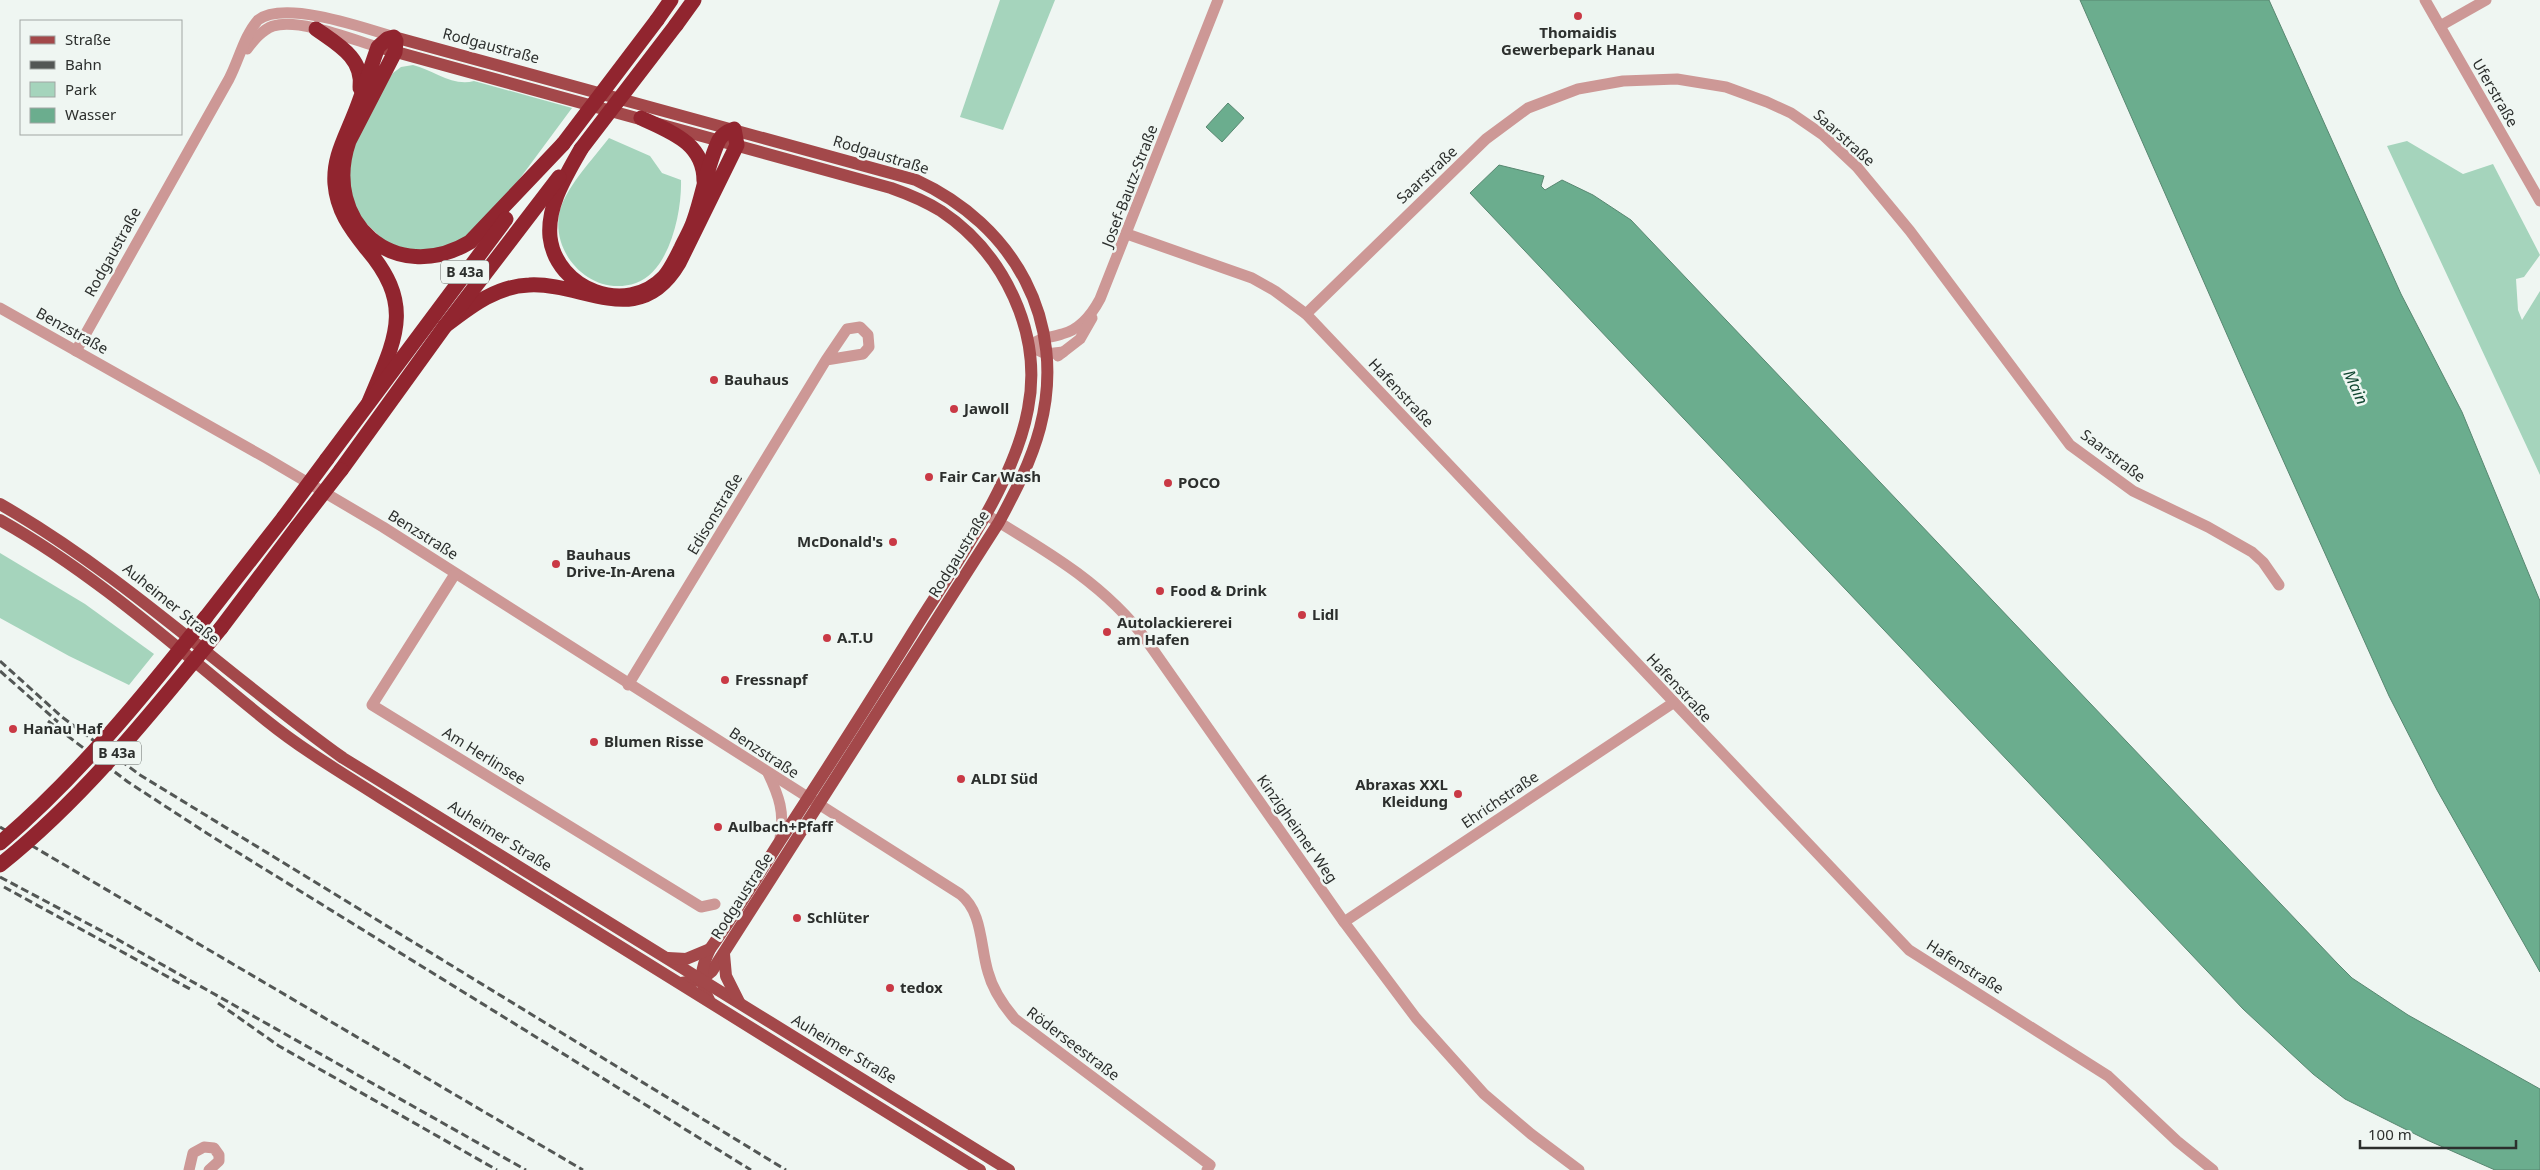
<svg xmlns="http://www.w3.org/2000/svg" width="2540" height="1170" viewBox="0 0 2540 1170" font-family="'Noto Sans',sans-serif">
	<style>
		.green { fill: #a5d4bc }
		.water { fill: #6bad8e; stroke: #588771 }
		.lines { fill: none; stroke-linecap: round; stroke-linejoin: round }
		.minor { stroke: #cd9896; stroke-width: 11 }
		.major { stroke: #a3484a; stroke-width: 12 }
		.highway { stroke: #91252f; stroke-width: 15 }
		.rail { stroke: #535755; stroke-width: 3; stroke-dasharray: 8 4; stroke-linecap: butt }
		.highway-bridge { stroke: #91252f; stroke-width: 15 }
		.poi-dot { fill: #c93945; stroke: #eff6f2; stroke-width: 2 }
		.labels { text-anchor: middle; stroke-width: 5; stroke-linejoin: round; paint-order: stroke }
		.shield { fill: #eff6f2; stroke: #666b68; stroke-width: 1 }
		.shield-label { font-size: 14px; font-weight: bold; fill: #2c2f2d }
		.poi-label { font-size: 15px; font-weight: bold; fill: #2c2f2d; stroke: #eff6f2; text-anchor: start }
		.street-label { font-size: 15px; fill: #2c2f2d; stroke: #eff6f2 }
		.water-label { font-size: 16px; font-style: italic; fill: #104631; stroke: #eff6f2 }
	</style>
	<rect width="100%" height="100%" fill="#eff6f2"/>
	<g class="green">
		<polygon points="1000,0 1055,0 1003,130 960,117"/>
		<path d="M413,65C433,70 453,87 474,81L572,108L481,231L441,253L391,247L353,211L347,156L383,87L393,73L401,67Z"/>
		<path d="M609,138L650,156L662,173L681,180C682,211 670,271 636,283C593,298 552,256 559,215C563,190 593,159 609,138Z"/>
		<polygon points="2407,141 2463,174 2493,164 2540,255 2524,277 2516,279 2518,310 2522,320 2540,291 2540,475 2387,146"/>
		<polygon points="0,553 85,604 154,654 129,685 69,656 0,618"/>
	</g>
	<g class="water">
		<polygon points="2080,0 2269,0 2401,294 2462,412 2540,601 2540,972 2437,790 2389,696 2243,371"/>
		<polygon points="1228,103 1244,118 1222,142 1206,127"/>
		<polygon points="1499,165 1544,176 1541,186 1545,190 1562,180 1593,195 1631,220 2337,963 2352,978 2408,1015 2540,1089 2540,1170 2495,1170 2427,1140 2345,1099 2313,1074 2243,1009 1470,193"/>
	</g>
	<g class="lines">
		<g class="minor">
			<polyline points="2425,0 2540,201"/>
			<polyline points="2440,26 2486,0"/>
			<path d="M247,49C254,40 262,30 273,26C299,18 351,39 378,47"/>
			<polyline points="1127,234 1252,278 1275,291 1306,314 1909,950 2108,1076 2177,1141 2213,1170"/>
			<path d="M0,308L266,458L383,527L960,894C983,912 980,946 988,972C993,991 1003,1005 1015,1019L1210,1165L1207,1170"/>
			<polyline points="1306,314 1486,139 1528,108 1578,89 1623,81 1677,79 1726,87 1767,102 1791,113 1823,135 1857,167 1910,231 2070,445 2133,491 2208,527 2252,552 2263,562 2279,585"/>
			<path d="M76,351L229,79C239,60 244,36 258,20C284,0 362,27 394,37"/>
			<path d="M1063,352L1046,354L1029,346C1038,338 1050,338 1062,334C1079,330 1092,314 1100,299L1218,0"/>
			<polyline points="1058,356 1080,339 1092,318"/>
			<path d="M985,514C1045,550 1105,584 1147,641L1344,922L1416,1018L1484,1094L1531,1134L1579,1170"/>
			<polyline points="455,574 372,705 701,907 715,904"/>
			<polyline points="628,685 826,360 863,354 869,347 868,335 860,327 847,329 826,360"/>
			<path d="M768,773C779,796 785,813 780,838"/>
			<polyline points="1344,922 1673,703"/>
			<polyline points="189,1170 193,1153 204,1147 214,1148 219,1155 219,1161 209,1170"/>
		</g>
		<g class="major">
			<path d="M394,37L916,180C1014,225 1068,321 1040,428C1031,462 1015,492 999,522L712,971L701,980L681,983"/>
			<path d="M378,47L891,188C908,194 925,201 941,211C1004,253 1043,333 1028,409C1014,485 953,567 913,632C870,702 825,772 780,841C757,877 735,914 710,949C701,968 698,980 709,1000"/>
			<path d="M0,504C124,575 227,675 343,758L1009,1170"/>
			<path d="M0,520C98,575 180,651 267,721C303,750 342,773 381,798L980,1170"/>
			<polyline points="724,954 726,976 739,1002"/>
			<polyline points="668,958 686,959 710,949"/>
		</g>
		<g class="highway">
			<polyline points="657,20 671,0"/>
			<polyline points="676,25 694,0"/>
			<path d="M316,29C337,44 364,58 360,88"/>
			<path d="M641,118C671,132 704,143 704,181"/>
			<path d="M445,326C470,307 496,286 529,285C585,282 639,331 679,263L737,145L734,129C728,131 722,135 719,140C707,165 703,195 694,220C691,230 685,239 681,248C676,258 671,269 664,277C626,317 556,289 550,237C547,205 566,176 581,149"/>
			<path d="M369,402C395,339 416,306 366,248C350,228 337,210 335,184C333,158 345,138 354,115C363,93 370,69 378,47L387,39L394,37L396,41L395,52L349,141C321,222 395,287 470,242L563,144"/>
			<polyline points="327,459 506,219"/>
			<polyline points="341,470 445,326 559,177"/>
			<polyline points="206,617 284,517"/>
			<polyline points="221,628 297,527"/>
		</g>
		<g class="rail">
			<polyline points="0,661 62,717 140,775 786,1170"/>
			<polyline points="0,671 58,722"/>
			<polyline points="48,721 128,782 208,834 751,1170"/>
			<polyline points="0,827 583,1170"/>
			<polyline points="0,877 115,938 526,1170"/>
			<polyline points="4,887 190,989"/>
			<polyline points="218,1003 279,1046 497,1170"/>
		</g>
		<g class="highway-bridge">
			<polyline points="563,144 657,20"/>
			<polyline points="581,149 676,25"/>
			<polyline points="284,517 327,459"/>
			<polyline points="297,527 341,470"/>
			<path d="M0,843C78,776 142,698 206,617"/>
			<path d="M0,865C85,797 152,712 221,628"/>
		</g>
	</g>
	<g class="poi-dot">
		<circle cx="1578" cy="16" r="5"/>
		<circle cx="714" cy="380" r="5"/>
		<circle cx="954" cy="409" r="5"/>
		<circle cx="929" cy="477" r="5"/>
		<circle cx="1168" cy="483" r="5"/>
		<circle cx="893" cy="542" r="5"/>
		<circle cx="556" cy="564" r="5"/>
		<circle cx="1160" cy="591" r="5"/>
		<circle cx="1302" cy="615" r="5"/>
		<circle cx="1107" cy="632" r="5"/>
		<circle cx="827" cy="638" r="5"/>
		<circle cx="725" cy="680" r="5"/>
		<circle cx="13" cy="729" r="5"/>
		<circle cx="594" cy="742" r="5"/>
		<circle cx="961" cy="779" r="5"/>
		<circle cx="1458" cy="794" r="5"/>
		<circle cx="718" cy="827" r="5"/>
		<circle cx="797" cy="918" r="5"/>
		<circle cx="890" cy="988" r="5"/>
	</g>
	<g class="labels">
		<g class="shield">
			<rect x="441" y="260.5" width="48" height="23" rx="4"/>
			<rect x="93" y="741.5" width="48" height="23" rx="4"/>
		</g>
		<g class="shield-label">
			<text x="465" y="277">B 43a</text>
			<text x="117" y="758">B 43a</text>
		</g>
		<g class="poi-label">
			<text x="1578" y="38" text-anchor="middle">Thomaidis<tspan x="1578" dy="17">Gewerbepark Hanau</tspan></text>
			<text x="724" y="385">Bauhaus</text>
			<text x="964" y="414">Jawoll</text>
			<text x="939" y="482">Fair Car Wash</text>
			<text x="1178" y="488">POCO</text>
			<text x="883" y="547" text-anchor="end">McDonald's</text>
			<text x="566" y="560">Bauhaus<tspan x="566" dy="17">Drive-In-Arena</tspan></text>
			<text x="1170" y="596">Food &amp; Drink</text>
			<text x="1312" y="620">Lidl</text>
			<text x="1117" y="628">Autolackiererei<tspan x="1117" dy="17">am Hafen</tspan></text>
			<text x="837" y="643">A.T.U</text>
			<text x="735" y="685">Fressnapf</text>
			<text x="23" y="734">Hanau Haf</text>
			<text x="604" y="747">Blumen Risse</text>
			<text x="971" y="784">ALDI Süd</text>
			<text x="1448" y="790" text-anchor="end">Abraxas XXL<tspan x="1448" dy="17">Kleidung</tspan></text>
			<text x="728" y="832">Aulbach+Pfaff</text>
			<text x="807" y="923">Schlüter</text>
			<text x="900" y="993">tedox</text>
		</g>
		<g class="street-label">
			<text transform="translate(491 46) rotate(15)" y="5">Rodgaustraße</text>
			<text transform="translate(2495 93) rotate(60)" y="5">Uferstraße</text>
			<text transform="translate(1844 138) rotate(42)" y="5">Saarstraße</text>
			<text transform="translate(881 155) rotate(17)" y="5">Rodgaustraße</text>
			<text transform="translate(1427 175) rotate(-43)" y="5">Saarstraße</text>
			<text transform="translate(1130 186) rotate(-69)" y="5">Josef-Bautz-Straße</text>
			<text transform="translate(113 252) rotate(-61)" y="5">Rodgaustraße</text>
			<text transform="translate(72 331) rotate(29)" y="5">Benzstraße</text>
			<text transform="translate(1401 393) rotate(47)" y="5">Hafenstraße</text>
			<text transform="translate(2113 456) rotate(37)" y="5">Saarstraße</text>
			<text transform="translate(715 514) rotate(-59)" y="5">Edisonstraße</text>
			<text transform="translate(423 535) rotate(32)" y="5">Benzstraße</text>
			<text transform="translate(959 554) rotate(-58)" y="5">Rodgaustraße</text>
			<text transform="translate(171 604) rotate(39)" y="5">Auheimer Straße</text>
			<text transform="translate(1679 688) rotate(47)" y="5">Hafenstraße</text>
			<text transform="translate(764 753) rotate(33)" y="5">Benzstraße</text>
			<text transform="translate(484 756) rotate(32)" y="5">Am Herlinsee</text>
			<text transform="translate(1500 800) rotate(-34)" y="5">Ehrichstraße</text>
			<text transform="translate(1297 829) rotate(55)" y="5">Kinzigheimer Weg</text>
			<text transform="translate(500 836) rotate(32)" y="5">Auheimer Straße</text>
			<text transform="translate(742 896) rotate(-57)" y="5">Rodgaustraße</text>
			<text transform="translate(1965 967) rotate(32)" y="5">Hafenstraße</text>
			<text transform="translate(1073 1044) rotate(37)" y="5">Röderseestraße</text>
			<text transform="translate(844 1049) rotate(31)" y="5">Auheimer Straße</text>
		</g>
		<g class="water-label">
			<text transform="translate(2356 387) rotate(65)" y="6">Main</text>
		</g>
	</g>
	<rect x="20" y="20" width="162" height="115" fill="#eff6f2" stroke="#a1a6a3"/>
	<rect x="30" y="36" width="25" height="8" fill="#a3484a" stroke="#a1a6a3"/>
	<text x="65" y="45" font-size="15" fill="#2c2f2d">Straße</text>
	<rect x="30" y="61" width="25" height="8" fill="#535755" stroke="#a1a6a3"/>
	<text x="65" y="70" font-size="15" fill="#2c2f2d">Bahn</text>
	<rect x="30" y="82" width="25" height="15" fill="#a5d4bc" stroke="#a1a6a3"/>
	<text x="65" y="95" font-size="15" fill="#2c2f2d">Park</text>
	<rect x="30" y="108" width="25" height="15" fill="#6bad8e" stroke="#a1a6a3"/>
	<text x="65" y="120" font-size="15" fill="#2c2f2d">Wasser</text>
	<path d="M2360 1140v8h156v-8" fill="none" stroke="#2c2f2d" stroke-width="2.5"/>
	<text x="2368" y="1140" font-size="15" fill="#2c2f2d" stroke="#eff6f2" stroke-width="4" paint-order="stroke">100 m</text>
</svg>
